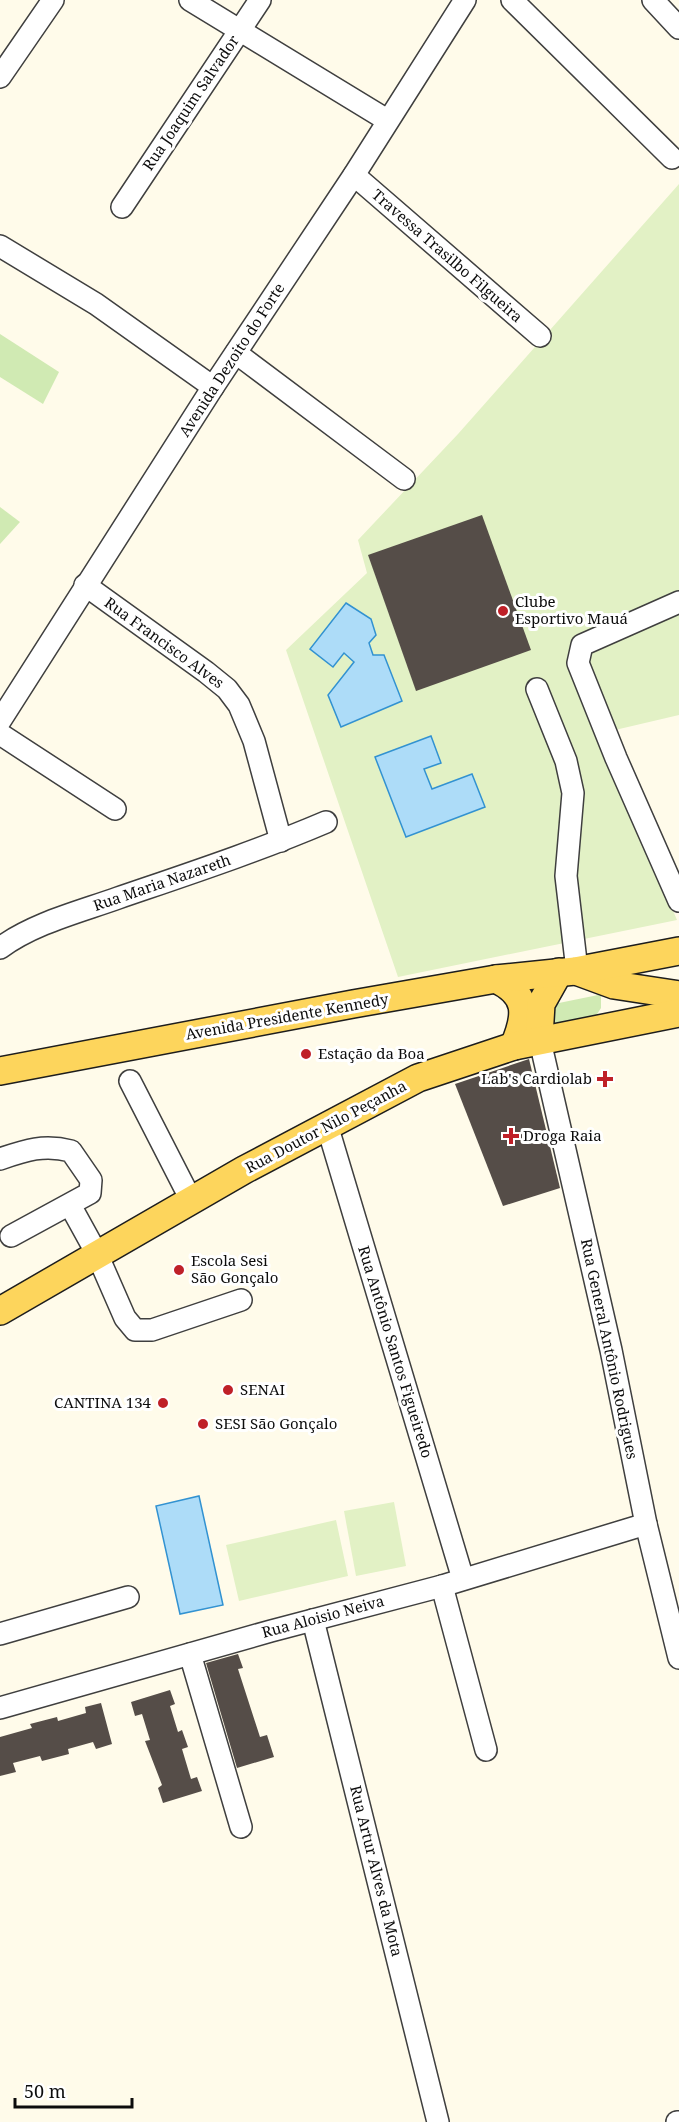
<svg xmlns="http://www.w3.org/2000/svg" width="679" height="2122" viewBox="0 0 679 2122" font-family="'Noto Serif',serif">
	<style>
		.grass { fill: #d0eab3 }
		.pitch { fill: #e2f1c5 }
		.water { fill: #addcf8; stroke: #3292d1; stroke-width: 1.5 }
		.building { fill: #554d48 }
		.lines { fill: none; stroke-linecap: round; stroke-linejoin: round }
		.minor-casing { stroke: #3f3f3f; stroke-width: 24 }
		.major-casing { stroke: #1d1d1d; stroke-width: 30 }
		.minor { stroke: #fff; stroke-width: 21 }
		.major { stroke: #fdd55c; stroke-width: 27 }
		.poi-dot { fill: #bf2028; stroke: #fff; stroke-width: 2 }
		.labels { text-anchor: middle; stroke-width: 6; stroke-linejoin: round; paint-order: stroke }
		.street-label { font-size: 15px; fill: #0c0c0c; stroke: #fff }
		.poi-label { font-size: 15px; fill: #0c0c0c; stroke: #fff; text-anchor: start }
	</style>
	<rect width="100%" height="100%" fill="#fffbea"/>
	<g class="grass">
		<polygon points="0,334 59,372 43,404 0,377"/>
		<polygon points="0,507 20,522 0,544"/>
		<polygon points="598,995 601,996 601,1008 592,1022 555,1031 544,1012 554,1004"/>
	</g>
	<g class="pitch">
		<polygon points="679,184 679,715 598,734 677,920 398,977 286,650 367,573 358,540 458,434"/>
		<polygon points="394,1502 406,1566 356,1576 344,1511"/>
		<polygon points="336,1520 348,1576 239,1601 226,1545"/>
	</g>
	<g class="water">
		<polygon points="346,603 371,619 376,635 369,643 373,655 384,655 402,701 341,727 328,695 354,662 344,653 333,667 310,649"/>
		<polygon points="431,736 441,763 424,769 432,789 472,774 485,807 406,837 375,757"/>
		<polygon points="199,1496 223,1605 180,1614 156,1506"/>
	</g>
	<g class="building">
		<polygon points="482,515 531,650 416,691 368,555"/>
		<polygon points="529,1059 560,1188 503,1206 455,1084"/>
		<polygon points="238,1654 243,1668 238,1669 260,1737 267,1735 274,1757 237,1768 206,1663"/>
		<polygon points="170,1690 175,1704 170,1706 178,1732 182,1730 188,1747 182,1749 191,1779 197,1777 202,1791 163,1803 158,1788 162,1785 145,1741 150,1740 142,1714 135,1716 131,1702"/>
		<polygon points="101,1703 112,1744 96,1749 93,1742 68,1749 69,1754 42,1761 40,1756 13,1763 16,1772 0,1776 0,1737 32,1728 30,1724 57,1717 58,1721 86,1713 85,1707"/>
	</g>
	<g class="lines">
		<defs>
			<g id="minor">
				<polyline points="190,0 387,120"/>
				<polyline points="512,0 672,158"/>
				<polyline points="653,0 679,28"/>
				<polyline points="0,77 53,0"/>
				<polyline points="354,175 540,336"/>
				<polyline points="122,207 260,0"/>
				<polyline points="0,246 96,304 213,387"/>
				<polyline points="236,353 404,479"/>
				<polyline points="85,585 206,672 227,689 239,705 254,741 281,841"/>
				<polyline points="679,602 582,645 578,663 616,758 679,901"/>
				<polyline points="537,689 566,761 573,793 566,876 577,970"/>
				<polyline points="0,721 213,387 354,175 465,0"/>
				<polyline points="0,734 115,809"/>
				<path d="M0,948C34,923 79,912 118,898C188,874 258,851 326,822"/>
				<polyline points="540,1041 611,1350 646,1524 679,1658"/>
				<polyline points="130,1081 191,1200"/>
				<polyline points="327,1125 463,1579"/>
				<path d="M0,1159C26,1150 44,1144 71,1151L91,1180L90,1193L11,1236"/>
				<polyline points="70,1205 97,1254 125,1318 135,1330 152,1330 241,1300"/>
				<polyline points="442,1586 486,1750"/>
				<polyline points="313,1620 438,2122"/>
				<polyline points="0,1634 128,1597"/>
				<polyline points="190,1654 241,1827"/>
				<polyline points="0,1708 271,1631 442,1586 646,1524"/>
				<polyline points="677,2122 679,2122"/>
			</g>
			<g id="major">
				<polyline points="576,971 614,985 679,995"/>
				<path d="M496,979C529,995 527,1015 514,1046"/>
				<polyline points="539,1037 541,1004 559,972"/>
				<polyline points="0,1071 353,1004 496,979 575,971 679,951"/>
				<polyline points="0,1311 244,1170 418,1078 514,1046 679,1013"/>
			</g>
		</defs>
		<use href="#minor" class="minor-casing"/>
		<use href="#major" class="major-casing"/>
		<use href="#minor" class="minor"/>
		<use href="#major" class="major"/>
	</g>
	<g class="poi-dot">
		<circle cx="503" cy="611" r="6"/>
		<circle cx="306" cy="1054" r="6"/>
		<path d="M602 1070h6v6h6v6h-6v6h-6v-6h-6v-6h6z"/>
		<path d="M508 1127h6v6h6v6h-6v6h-6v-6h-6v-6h6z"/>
		<circle cx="179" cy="1270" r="6"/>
		<circle cx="228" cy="1390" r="6"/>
		<circle cx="163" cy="1403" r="6"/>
		<circle cx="203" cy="1424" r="6"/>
	</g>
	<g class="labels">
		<g class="street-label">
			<text transform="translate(191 103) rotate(-56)" y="5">Rua Joaquim Salvador</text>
			<text transform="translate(447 256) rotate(41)" y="5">Travessa Trasilbo Filgueira</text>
			<text transform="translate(232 360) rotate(-57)" y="5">Avenida Dezoito do Forte</text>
			<text transform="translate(164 643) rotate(36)" y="5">Rua Francisco Alves</text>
			<text transform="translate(162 883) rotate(-19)" y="5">Rua Maria Nazareth</text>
			<text transform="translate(287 1017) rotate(-10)" y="5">Avenida Presidente Kennedy</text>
			<text transform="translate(326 1127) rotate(-28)" y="5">Rua Doutor Nilo Peçanha</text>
			<text transform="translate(609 1349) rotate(78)" y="5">Rua General Antônio Rodrigues</text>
			<text transform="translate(395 1352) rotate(73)" y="5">Rua Antônio Santos Figueiredo</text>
			<text transform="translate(323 1617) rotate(-15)" y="5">Rua Aloisio Neiva</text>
			<text transform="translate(376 1871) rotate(76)" y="5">Rua Artur Alves da Mota</text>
		</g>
		<g class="poi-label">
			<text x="515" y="607">Clube<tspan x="515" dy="17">Esportivo Mauá</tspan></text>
			<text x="318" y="1059">Estação da Boa</text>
			<text x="592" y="1084" text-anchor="end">Lab's Cardiolab</text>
			<text x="523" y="1141">Droga Raia</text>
			<text x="191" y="1266">Escola Sesi<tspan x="191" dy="17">São Gonçalo</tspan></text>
			<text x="240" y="1395">SENAI</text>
			<text x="151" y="1408" text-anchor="end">CANTINA 134</text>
			<text x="215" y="1429">SESI São Gonçalo</text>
		</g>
	</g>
	<path d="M15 2098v9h117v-9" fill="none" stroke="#0c0c0c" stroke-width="3"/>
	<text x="24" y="2098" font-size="18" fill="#0c0c0c" stroke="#ffffff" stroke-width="4.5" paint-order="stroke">50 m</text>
</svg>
